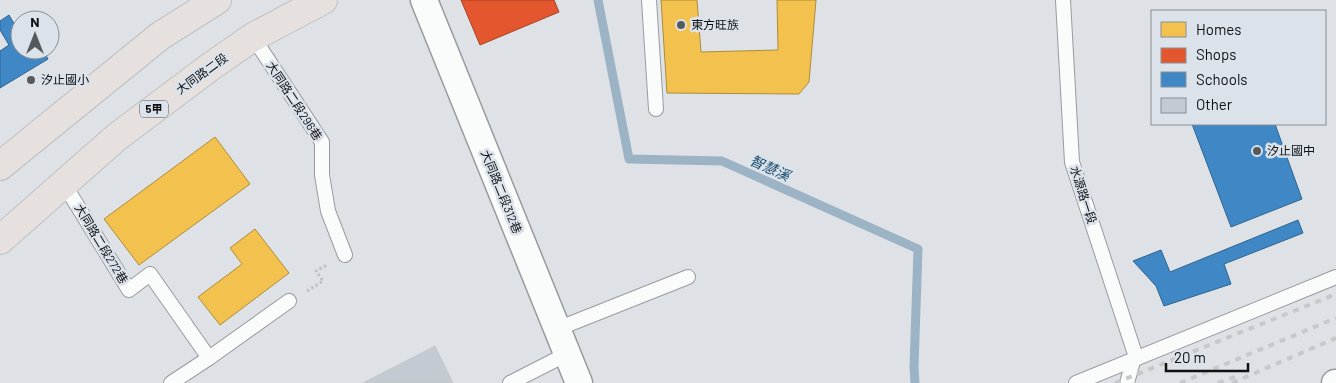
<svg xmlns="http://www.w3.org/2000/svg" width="1336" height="383" viewBox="0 0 1336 383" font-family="Barlow,'Noto Sans TC',sans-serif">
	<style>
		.homes { fill: #f2c14e; stroke: #ae8c3c }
		.shops { fill: #e4572e; stroke: #a44226 }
		.schools { fill: #3f88c5; stroke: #306490 }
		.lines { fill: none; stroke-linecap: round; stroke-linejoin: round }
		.stream { stroke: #9cb2c5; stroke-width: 9 }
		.building { fill: #c4cad1; stroke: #c5c8ca }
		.service-casing { stroke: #989b9e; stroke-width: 16 }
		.minor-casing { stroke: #989b9e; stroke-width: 29 }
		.primary-casing { stroke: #bec0c2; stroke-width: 30 }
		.path { stroke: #bfc0c1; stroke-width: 3; stroke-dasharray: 2.5 2.5; stroke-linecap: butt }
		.service { stroke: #fafbfb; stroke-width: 14 }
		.minor { stroke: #fafbfb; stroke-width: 26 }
		.primary { stroke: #e6e1de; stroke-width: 28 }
		.rail { stroke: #c7c8ca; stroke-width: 4; stroke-dasharray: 6 6; stroke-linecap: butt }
		.poi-dot { fill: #575a5d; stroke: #dbe2ea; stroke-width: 2 }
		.labels { text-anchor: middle; stroke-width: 5; stroke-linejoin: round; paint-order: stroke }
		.shield { fill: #dbe2ea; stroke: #4c4f54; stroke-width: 1 }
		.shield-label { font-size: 11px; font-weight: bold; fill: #0e1013 }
		.poi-label { font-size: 12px; fill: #0e1013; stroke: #dbe2ea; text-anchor: start }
		.street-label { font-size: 12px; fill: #0e1013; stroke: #dbe2ea }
		.water-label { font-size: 14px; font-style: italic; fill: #184a6d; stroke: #dbe2ea }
	</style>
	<rect width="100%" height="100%" fill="#dee2e6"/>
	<g class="homes">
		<polygon points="661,0 697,0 701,52 778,50 777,0 816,0 809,82 799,94 667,93"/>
		<polygon points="215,137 250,184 139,265 104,219"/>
		<polygon points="255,229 289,273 220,325 198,297 242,264 230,248"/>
	</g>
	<polygon class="shops" points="461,0 554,0 559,12 480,45"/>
	<g class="schools">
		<polygon points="9,15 20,34 20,50 43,50 48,59 0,88 0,51 9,45 0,30 0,21"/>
		<polygon points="1192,124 1275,124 1302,199 1231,227"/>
		<polygon points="1298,220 1303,233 1224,264 1231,284 1164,306 1156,286 1133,261 1161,250 1170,272"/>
	</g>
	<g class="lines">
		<polyline class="stream" points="598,0 629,159 722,161 918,249 914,367 915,383"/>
	</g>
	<polygon class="building" points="435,346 453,383 363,383"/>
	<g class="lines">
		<defs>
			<g id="service">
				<polyline points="649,0 656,109"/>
				<polyline points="1063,0 1072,162 1135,354 1127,383"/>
				<polyline points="253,37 322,142 322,175 328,211 345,255"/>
				<polyline points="64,184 129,290 150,274 209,358 289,301"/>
				<polyline points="557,329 688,277"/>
				<polyline points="171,383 209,358"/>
				<polyline points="510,383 567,354"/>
				<polyline points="1076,383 1336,277"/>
			</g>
			<g id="minor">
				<polyline points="424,0 579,383"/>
				<polyline points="1335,383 1336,383"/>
			</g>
			<g id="primary">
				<polyline points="0,166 160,36 217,0"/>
				<polyline points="0,240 118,136 210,67 253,37 323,0"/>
			</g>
		</defs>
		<use href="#service" class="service-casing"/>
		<use href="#minor" class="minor-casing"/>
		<use href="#primary" class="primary-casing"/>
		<polyline class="path" points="307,291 323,281 316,271 327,265"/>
		<use href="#service" class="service"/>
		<use href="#minor" class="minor"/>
		<use href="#primary" class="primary"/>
		<g class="rail">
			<polyline points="1115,383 1336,294"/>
			<polyline points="1180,383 1336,318"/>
			<polyline points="1218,383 1237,376"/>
			<polyline points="1232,383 1336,338"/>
		</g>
	</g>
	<g class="poi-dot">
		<circle cx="681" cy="25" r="5"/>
		<circle cx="31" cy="80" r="5"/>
		<circle cx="1257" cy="151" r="5"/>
	</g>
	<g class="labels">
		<rect class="shield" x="140" y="100.5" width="28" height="17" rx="4"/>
		<g class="shield-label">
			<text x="154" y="113">5甲</text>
		</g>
		<g class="poi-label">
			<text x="691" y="29">東方旺族</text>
			<text x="41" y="84">汐止國小</text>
			<text x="1267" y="155">汐止國中</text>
		</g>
		<g class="street-label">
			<text transform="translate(202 74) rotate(-36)" y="4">大同路二段</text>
			<text transform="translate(294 101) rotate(57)" y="4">大同路二段296巷</text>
			<text transform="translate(501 192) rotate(68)" y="4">大同路二段312巷</text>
			<text transform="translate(1083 195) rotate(72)" y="4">水源路一段</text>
			<text transform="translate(101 244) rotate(59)" y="4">大同路二段272巷</text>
		</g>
		<g class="water-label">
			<text transform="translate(770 168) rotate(24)" y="5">智慧溪</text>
		</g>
	</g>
	<rect x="1151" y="10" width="175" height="115" fill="#dbe2ea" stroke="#898e94"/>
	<rect x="1161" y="22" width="25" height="15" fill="#f2c14e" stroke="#898e94"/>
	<text x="1196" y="35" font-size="15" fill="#0e1013">Homes</text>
	<rect x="1161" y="48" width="25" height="15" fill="#e4572e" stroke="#898e94"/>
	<text x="1196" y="60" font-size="15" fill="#0e1013">Shops</text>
	<rect x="1161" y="72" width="25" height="15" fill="#3f88c5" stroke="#898e94"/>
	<text x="1196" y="85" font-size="15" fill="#0e1013">Schools</text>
	<rect x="1161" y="98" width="25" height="15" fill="#c4cad1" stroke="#898e94"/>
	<text x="1196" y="110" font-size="15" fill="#0e1013">Other</text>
	<g transform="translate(35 35)"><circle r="24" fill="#dbe2ea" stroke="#898e94"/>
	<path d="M0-4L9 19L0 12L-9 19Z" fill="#575a5d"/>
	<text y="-8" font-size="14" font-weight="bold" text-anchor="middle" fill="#0e1013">N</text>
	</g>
	<path d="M1166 363v8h82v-8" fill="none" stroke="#0e1013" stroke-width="2.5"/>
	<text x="1174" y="363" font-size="15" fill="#0e1013" stroke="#dbe2ea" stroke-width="4" paint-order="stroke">20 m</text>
</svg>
